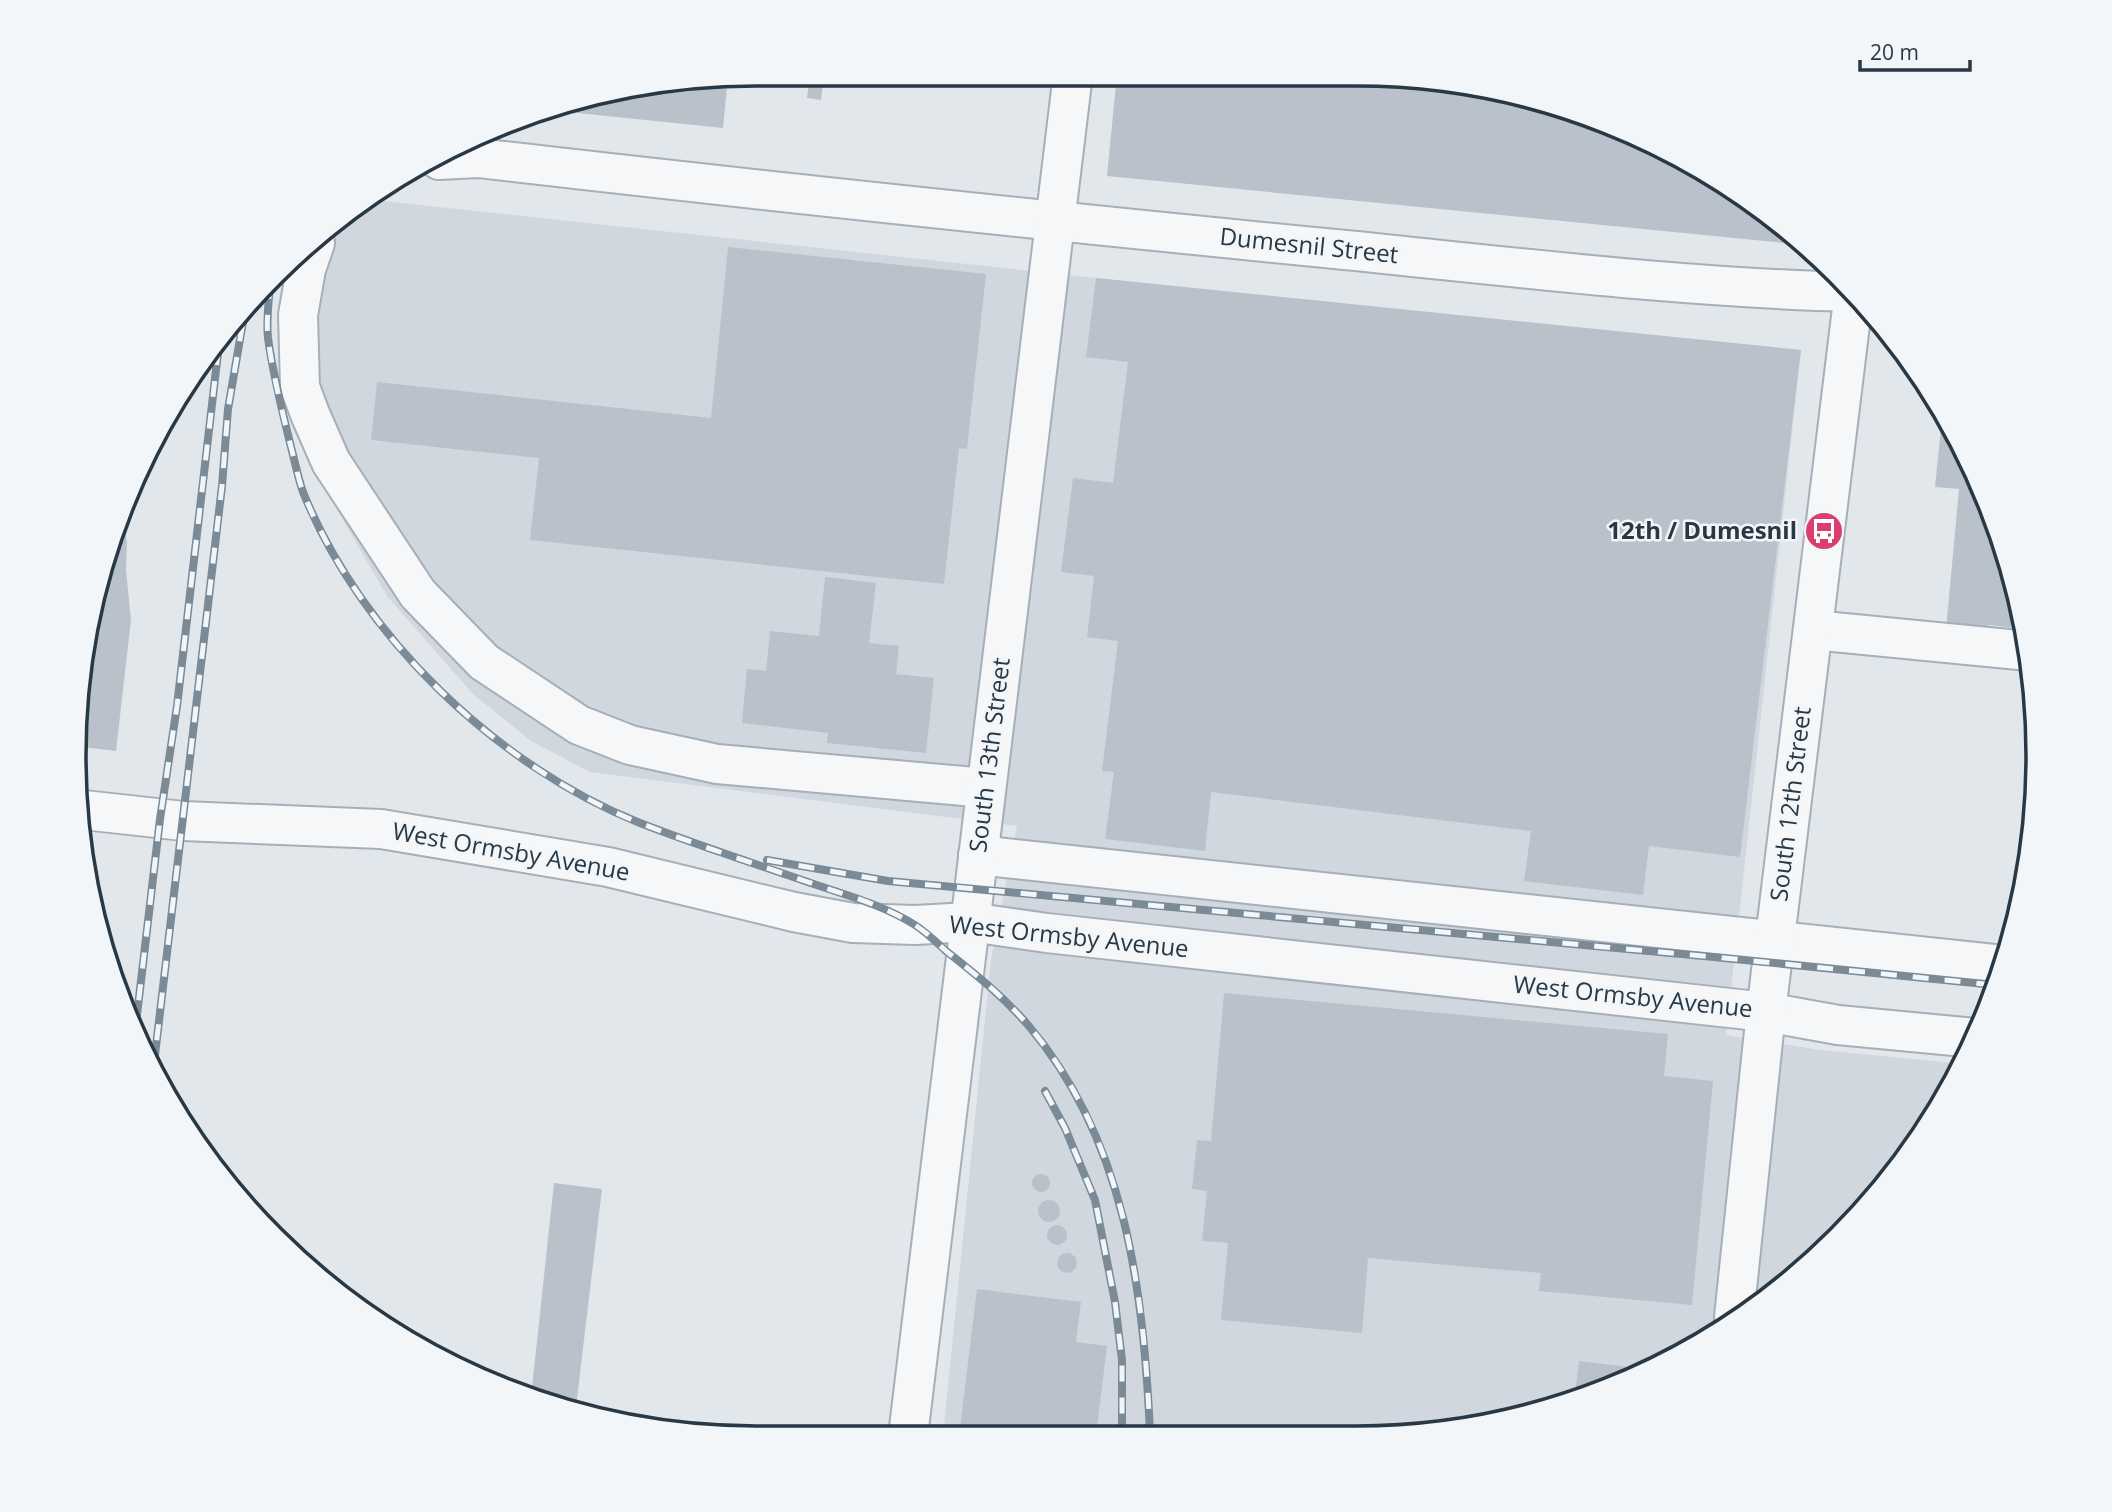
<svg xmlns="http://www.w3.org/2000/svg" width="2112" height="1512" viewBox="0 0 2112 1512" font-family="'Open Sans',sans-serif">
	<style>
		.built { fill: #d0d7de }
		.building { fill: #b9c2ca }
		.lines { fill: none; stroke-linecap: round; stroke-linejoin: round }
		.minor-casing { stroke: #a6afb7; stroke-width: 42 }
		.minor { stroke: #f5f7f9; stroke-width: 38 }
		.rail-casing { stroke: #7a8a97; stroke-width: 8 }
		.rail { stroke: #f2f6f9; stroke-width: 5; stroke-dasharray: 16; stroke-linecap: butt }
		.labels { text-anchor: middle; stroke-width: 5; stroke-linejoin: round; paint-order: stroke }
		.street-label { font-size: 24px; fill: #283845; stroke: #f2f6f9 }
		.poi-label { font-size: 24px; font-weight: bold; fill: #283845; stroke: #f2f6f9; text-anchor: end }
		.rim { fill: none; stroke: #283845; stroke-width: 3.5 }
	</style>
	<rect width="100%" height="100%" fill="#e2e7ec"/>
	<polygon class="built" points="365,199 1096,278 1801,350 1726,1035 1820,1050 1964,1064 1898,1171 1806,1269 1657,1368 1445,1433 943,1436 991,960 1017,826 590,772 531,741 473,694 387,596 328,494 297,365 331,229"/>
	<g class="building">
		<polygon points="810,74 824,74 821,100 807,98"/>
		<polygon points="1117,74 1356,74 1490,87 1697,165 1772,215 1804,245 1107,176"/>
		<polygon points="728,77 723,128 549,110 579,97"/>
		<polygon points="728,247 986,274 967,449 959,448 944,584 530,540 539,458 371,440 377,382 711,418"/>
		<polygon points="1096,278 1801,350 1740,857 1649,846 1643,895 1524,881 1531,831 1211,792 1205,851 1105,839 1114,772 1102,771 1118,641 1087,637 1094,576 1061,572 1073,478 1113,483 1128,362 1086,357"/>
		<polygon points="1943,409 2002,536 2024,629 1989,625 1988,633 1946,629 1959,489 1935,487"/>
		<polygon points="122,508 127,543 126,570 131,620 116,751 82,747 79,667"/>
		<polygon points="825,577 876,583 869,643 899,646 896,674 934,678 926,753 827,743 828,733 742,723 747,669 766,671 770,631 819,636"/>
		<polygon points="1224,993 1668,1034 1664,1076 1713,1081 1692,1305 1539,1291 1541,1273 1368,1258 1362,1333 1221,1320 1228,1243 1202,1241 1207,1191 1192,1189 1197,1140 1211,1141"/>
		<circle cx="1041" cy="1183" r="9"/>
		<polygon points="554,1183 602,1189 576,1407 551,1405 531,1397"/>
		<circle cx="1049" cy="1211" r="11"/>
		<circle cx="1057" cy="1235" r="10"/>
		<circle cx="1067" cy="1263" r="10"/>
		<polygon points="977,1289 1081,1302 1076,1342 1107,1346 1096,1435 959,1436"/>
		<polygon points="1579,1361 1652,1370 1575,1393"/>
	</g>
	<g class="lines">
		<defs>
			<g id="minor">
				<path d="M439,160L478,158C763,191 1049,221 1335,249C1508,266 1681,288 1854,292"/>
				<polyline points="315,243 306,269 298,315 300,387 310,414 331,462 418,594 484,662 579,725 630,745 717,764 986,788"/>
				<polyline points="1813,630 2029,651"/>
				<polyline points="84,810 183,821 381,829 608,867 794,912 853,923 915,925 970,922 1047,933 1766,1012 1838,1025 1975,1038"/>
				<polyline points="978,855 2003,965"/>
				<polyline points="1734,1317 1766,1012 1854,292"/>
				<polyline points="908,1436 1073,74"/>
			</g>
		</defs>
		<use href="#minor" class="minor-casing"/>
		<use href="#minor" class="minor"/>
		<defs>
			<g id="rail">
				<path d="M270,283C269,301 266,320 268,338C273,375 282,411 291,447C295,462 298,478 303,492C361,636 497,766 640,823C694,844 750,862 805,881C842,894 882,904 915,925C926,932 936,942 946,951C975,974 1003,996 1028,1025C1125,1139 1144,1290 1150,1434"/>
				<polyline points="767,860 888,881 1714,957 1995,985"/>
				<polyline points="135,1032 160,819 177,706 219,344"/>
				<polyline points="153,1072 222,486 228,409 246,304"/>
				<polyline points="1045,1091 1065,1128 1095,1200 1115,1302 1122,1360 1122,1435"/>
			</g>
		</defs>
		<use href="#rail" class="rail-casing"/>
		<use href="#rail" class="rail"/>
	</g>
	<defs>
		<symbol id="bus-disc" viewBox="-11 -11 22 22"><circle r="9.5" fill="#da3e6f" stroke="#f2f6f9"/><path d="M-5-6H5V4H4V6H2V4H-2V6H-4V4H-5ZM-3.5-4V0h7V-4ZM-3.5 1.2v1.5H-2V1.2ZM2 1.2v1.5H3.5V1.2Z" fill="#fff"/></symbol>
	</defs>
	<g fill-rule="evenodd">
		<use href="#bus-disc" x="1802" y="509" width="44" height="44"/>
	</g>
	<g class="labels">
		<g class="street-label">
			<text transform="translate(1309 246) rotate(6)" y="8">Dumesnil Street</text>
			<text transform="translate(990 755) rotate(-83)" y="8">South 13th Street</text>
			<text transform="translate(1791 804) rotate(-83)" y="8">South 12th Street</text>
			<text transform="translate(511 852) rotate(10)" y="8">West Ormsby Avenue</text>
			<text transform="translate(1069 937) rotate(6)" y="8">West Ormsby Avenue</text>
			<text transform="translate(1633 997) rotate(6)" y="8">West Ormsby Avenue</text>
		</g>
		<g class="poi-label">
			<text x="1797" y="539">12th / Dumesnil</text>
		</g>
	</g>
	<path d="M0 0H2112V1512H0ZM756 86H1356A670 670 0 0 1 2026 756V756A670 670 0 0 1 1356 1426H756A670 670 0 0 1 86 756V756A670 670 0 0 1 756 86Z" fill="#f2f6f9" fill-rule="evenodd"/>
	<path class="rim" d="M756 86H1356A670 670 0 0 1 2026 756V756A670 670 0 0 1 1356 1426H756A670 670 0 0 1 86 756V756A670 670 0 0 1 756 86Z"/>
	<path d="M1860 60v10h110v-10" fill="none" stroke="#283845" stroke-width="3.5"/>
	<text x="1870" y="60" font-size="21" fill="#283845" stroke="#f2f6f9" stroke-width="5" paint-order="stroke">20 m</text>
</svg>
